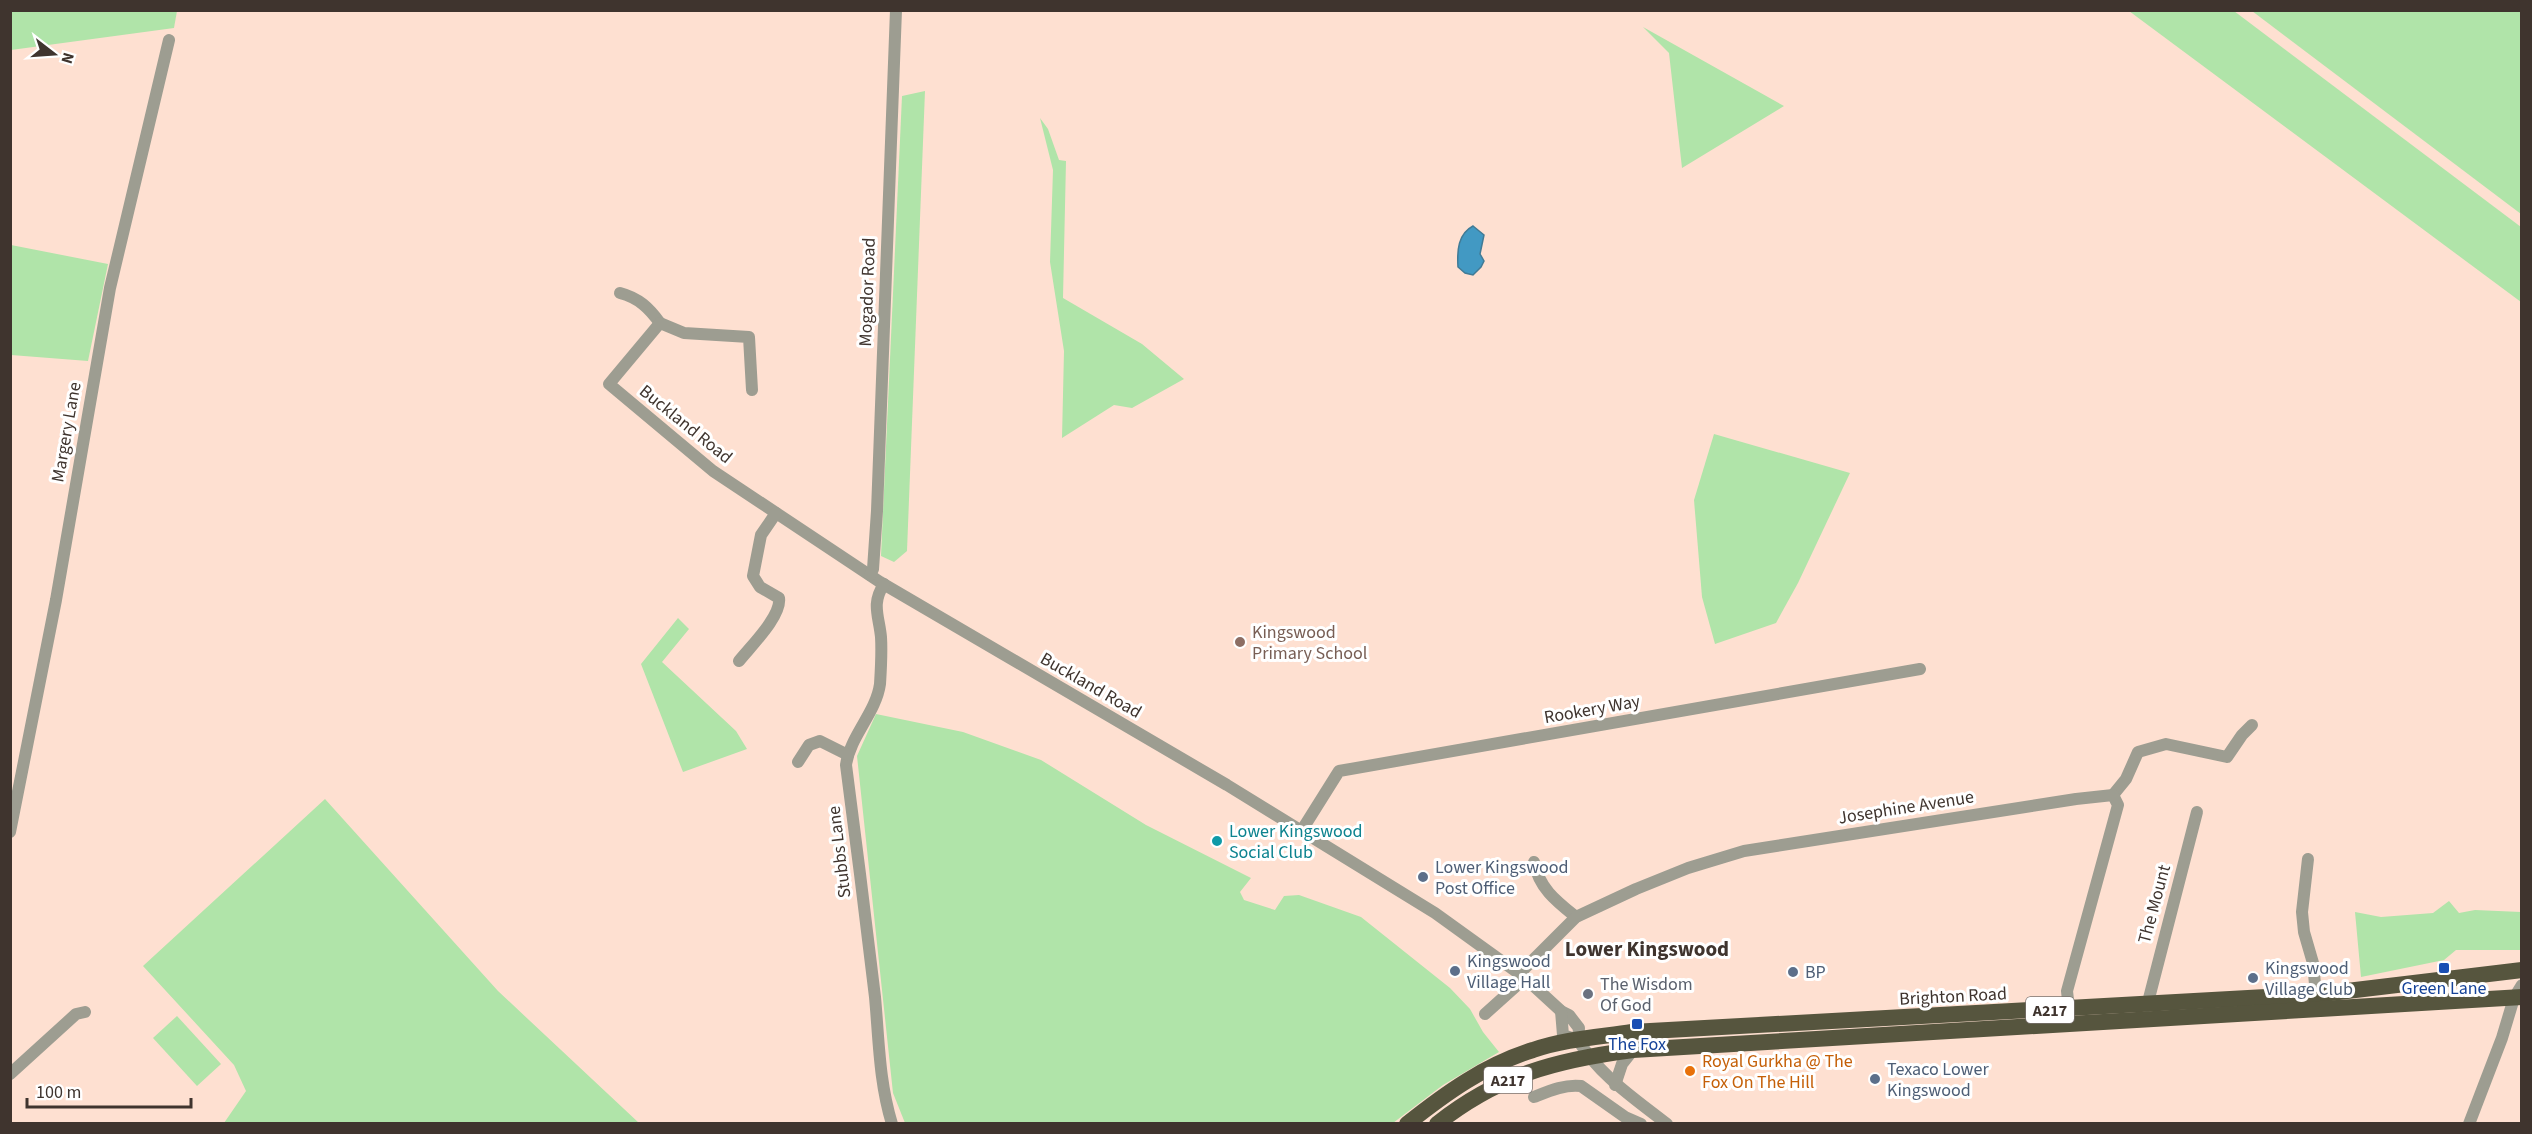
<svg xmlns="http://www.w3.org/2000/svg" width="2532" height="1134" viewBox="0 0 2532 1134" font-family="'Source Sans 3',sans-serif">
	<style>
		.green { fill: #b0e4a9 }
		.water { fill: #4299c3; stroke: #417b96; stroke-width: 1.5 }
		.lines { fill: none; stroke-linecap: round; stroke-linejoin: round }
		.minor { stroke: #9d9d91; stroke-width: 12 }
		.trunk { stroke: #56553e; stroke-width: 16 }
		.education-dot { fill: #8d6e63; stroke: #fff; stroke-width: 2 }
		.culture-dot { fill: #0f9aa8; stroke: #fff; stroke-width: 2 }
		.service-dot { fill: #5c6f8a; stroke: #fff; stroke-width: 2 }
		.transit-dot { fill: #1a4fb4; stroke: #fff; stroke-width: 2 }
		.worship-dot { fill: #6b7280; stroke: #fff; stroke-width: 2 }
		.food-dot { fill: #e8710a; stroke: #fff; stroke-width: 2 }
		.labels { text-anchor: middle; stroke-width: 6; stroke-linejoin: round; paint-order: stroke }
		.shield { fill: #fff; stroke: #79716d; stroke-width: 1.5 }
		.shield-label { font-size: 16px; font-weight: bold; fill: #3f342e }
		.street-label { font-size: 18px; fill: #3f342e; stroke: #fff }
		.education-label { font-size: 18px; fill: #785e54; stroke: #fff; text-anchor: start }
		.culture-label { font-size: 18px; fill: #0d838f; stroke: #fff; text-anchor: start }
		.service-label { font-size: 18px; fill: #4e5e75; stroke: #fff; text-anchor: start }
		.worship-label { font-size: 18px; fill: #5b616d; stroke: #fff; text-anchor: start }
		.transit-label { font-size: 18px; fill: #164399; stroke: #fff }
		.food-label { font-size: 18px; fill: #c56008; stroke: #fff; text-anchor: start }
		.quarter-label { font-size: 21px; font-weight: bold; fill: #3f342e; stroke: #fff }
	</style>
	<rect width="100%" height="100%" fill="#fee0d1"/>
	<g class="green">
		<polygon points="11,10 177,10 177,11 174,28 11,50"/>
		<polygon points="2129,11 2234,11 2521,227 2521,302"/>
		<polygon points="2252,11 2521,11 2521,214"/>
		<polygon points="1643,27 1784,106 1682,168 1669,53"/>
		<polygon points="925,91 907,551 894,562 881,556 902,96"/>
		<polygon points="1040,118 1048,129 1059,160 1066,161 1063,298 1142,344 1184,379 1132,408 1114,405 1062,438 1064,351 1050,262 1053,170"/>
		<polygon points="11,245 108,264 88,361 11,355"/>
		<polygon points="1714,434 1850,473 1798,583 1776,623 1715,644 1702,597 1694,500"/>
		<polygon points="678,618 689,629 662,662 736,731 747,749 683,772 641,664"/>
		<polygon points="876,714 963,732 1041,760 1146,825 1251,878 1240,892 1244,900 1275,910 1284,896 1299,895 1361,917 1450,988 1470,1009 1483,1032 1499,1052 1443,1085 1393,1123 905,1123 893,1093 857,756"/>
		<polygon points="325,799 498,991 639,1123 224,1123 246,1091 234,1065 143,966"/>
		<polygon points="2449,901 2459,913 2475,910 2521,912 2521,950 2456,950 2444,960 2361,977 2355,912 2381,917 2433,913"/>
		<polygon points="177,1016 221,1064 197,1086 153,1038"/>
	</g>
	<path class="water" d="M1473,226L1484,235L1480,254L1484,261L1481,267L1473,275L1465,273L1458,267C1457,250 1458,234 1473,226Z"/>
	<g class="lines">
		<g class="minor">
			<path d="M620,293C639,298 649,308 660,323"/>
			<polyline points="752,390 749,337 684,333 660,323 609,384 713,471 880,582 1227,785 1435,913 1525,978 1561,1011 1569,1015 1579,1028 1578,1040"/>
			<polyline points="870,575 873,569 877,511 896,10"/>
			<path d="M884,584C871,604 879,616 881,637C882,653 881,668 880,684C876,713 850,736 846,765C856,842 866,920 875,997C879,1041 879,1081 892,1124"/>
			<path d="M739,661C750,647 782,616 779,598L760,587L753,576L761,535L776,513"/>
			<polyline points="798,762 809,745 820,741 848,755"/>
			<polyline points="2113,795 2126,779 2138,752 2166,744 2227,757 2242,735 2252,725"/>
			<polyline points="1302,830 1339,771 1920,669"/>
			<polyline points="10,832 56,600 110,288 169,40"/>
			<polyline points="2308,859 2302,912 2304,932 2313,963 2316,995"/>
			<path d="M1534,862C1539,888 1556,901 1576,917"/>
			<polyline points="1519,974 1576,917 1636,889 1688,868 1744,851 2076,799 2113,795 2118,805 2067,991 2069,1009"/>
			<polyline points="2147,1006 2197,812"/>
			<polyline points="1561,1011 1563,1035 1577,1040"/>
			<polyline points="1485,1014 1525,978"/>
			<path d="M1578,1040C1600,1076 1634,1098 1667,1124"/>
			<polyline points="10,1074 76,1014 85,1012"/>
			<polyline points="1615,1085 1622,1064 1633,1050"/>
			<path d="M1534,1097C1549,1091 1565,1084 1581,1086L1625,1117L1641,1124"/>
			<polyline points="2469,1124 2502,1038 2514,998 2522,985"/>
		</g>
		<g class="trunk">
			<path d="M1407,1124C1446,1093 1485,1065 1533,1050C1564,1039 1599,1037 1632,1032L2322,994L2522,970"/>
			<path d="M1437,1124C1499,1075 1556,1060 1633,1050L2522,997"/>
		</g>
	</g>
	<circle class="education-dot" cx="1240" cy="642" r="6"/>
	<circle class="culture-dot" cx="1217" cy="841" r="6"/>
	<g class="service-dot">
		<circle cx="1423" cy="877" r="6"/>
		<circle cx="1455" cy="971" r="6"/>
		<circle cx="1793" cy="972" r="6"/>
		<circle cx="2253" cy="978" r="6"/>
		<circle cx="1875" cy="1079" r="6"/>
	</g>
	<g class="transit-dot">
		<rect x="2438" y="962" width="12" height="12" rx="3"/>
		<rect x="1631" y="1018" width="12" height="12" rx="3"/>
	</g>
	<circle class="worship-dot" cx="1588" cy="994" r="6"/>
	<circle class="food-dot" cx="1690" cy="1071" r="6"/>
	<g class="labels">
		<g class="shield">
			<rect x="2026" y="997" width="48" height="26" rx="4.5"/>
			<rect x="1484" y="1067" width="48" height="26" rx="4.5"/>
		</g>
		<g class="shield-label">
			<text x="2050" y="1016">A217</text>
			<text x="1508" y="1086">A217</text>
		</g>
		<g class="street-label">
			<text transform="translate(867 292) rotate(-88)" y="6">Mogador Road</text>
			<text transform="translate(686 424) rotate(39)" y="6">Buckland Road</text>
			<text transform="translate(66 432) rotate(-80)" y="6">Margery Lane</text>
			<text transform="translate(1091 685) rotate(30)" y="6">Buckland Road</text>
			<text transform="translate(1592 709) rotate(-10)" y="6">Rookery Way</text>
			<text transform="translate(1906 807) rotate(-9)" y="6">Josephine Avenue</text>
			<text transform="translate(839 852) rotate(-97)" y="6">Stubbs Lane</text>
			<text transform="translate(2154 904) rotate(-75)" y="6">The Mount</text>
			<text transform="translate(1953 996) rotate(-3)" y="6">Brighton Road</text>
		</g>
		<g class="education-label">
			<text x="1252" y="638">Kingswood<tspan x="1252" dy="21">Primary School</tspan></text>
		</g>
		<g class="culture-label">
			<text x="1229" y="837">Lower Kingswood<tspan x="1229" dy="21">Social Club</tspan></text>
		</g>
		<g class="service-label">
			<text x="1435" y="873">Lower Kingswood<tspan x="1435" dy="21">Post Office</tspan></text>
			<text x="1467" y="967">Kingswood<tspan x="1467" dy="21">Village Hall</tspan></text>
			<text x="2265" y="974">Kingswood<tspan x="2265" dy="21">Village Club</tspan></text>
			<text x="1805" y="978">BP</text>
			<text x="1887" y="1075">Texaco Lower<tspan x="1887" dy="21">Kingswood</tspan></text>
		</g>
		<g class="worship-label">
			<text x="1600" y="990">The Wisdom<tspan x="1600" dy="21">Of God</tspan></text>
		</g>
		<g class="transit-label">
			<text x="2444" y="994">Green Lane</text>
			<text x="1637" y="1050">The Fox</text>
		</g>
		<g class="food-label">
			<text x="1702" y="1067">Royal Gurkha @ The<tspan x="1702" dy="21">Fox On The Hill</tspan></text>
		</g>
		<g class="quarter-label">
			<text x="1647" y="956">Lower Kingswood</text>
		</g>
	</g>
	<rect width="2532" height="1134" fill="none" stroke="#3f342e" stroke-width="24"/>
	<g transform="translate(54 54) rotate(107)" stroke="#ffffff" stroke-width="4.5" paint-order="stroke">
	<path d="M0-4.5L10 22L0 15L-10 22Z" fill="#3f342e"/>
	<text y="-9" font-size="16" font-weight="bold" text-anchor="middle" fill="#3f342e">N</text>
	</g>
	<path d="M27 1098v9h164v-9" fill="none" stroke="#3f342e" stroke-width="3"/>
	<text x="36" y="1098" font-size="18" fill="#3f342e" stroke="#ffffff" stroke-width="4.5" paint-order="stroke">100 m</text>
</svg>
